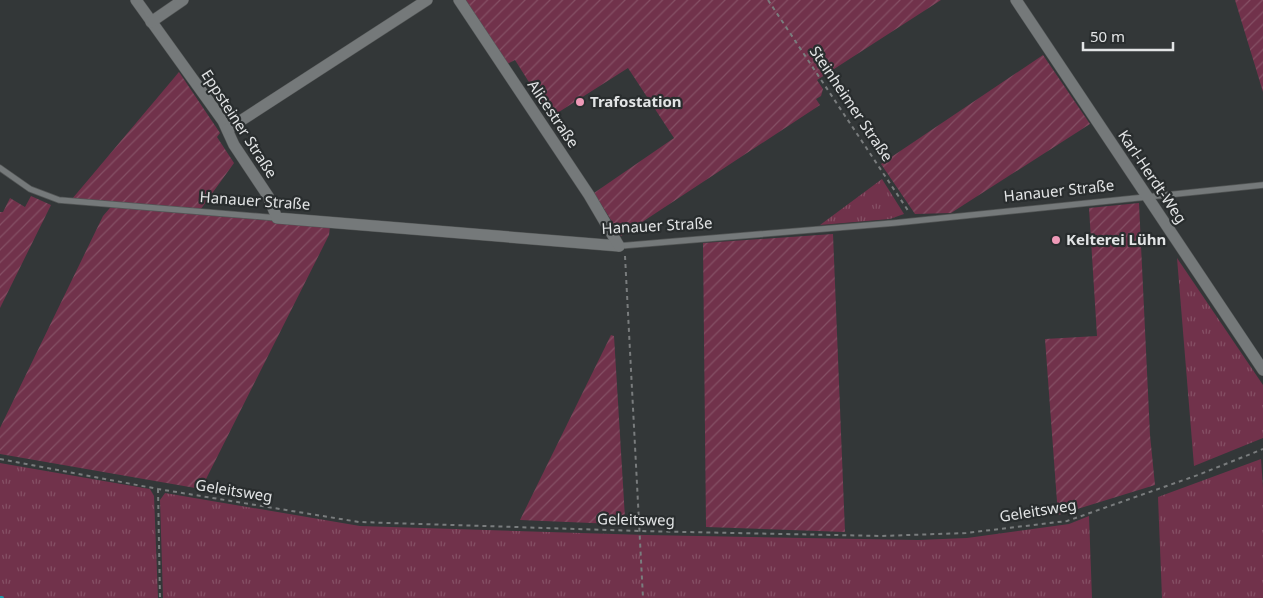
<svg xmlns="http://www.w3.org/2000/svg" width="1263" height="598" viewBox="0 0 1263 598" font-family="'Noto Sans',sans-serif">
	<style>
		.grass { fill: url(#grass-tufts) }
		.garden { fill: url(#garden-furrows) }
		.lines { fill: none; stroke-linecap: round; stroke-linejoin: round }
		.stream { stroke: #2197a8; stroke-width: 4 }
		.lane-casing { stroke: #535656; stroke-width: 7 }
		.street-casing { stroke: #535656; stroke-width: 12 }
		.path { stroke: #797c7d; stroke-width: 2; stroke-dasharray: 4 4; stroke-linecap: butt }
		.lane { stroke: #75797a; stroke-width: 5.5 }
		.street { stroke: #75797a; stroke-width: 11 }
		.poi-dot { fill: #ef9ab8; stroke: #292d2e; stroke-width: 2 }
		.labels { text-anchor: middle; stroke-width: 4.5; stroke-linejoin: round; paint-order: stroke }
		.poi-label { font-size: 15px; font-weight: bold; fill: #e2e4e5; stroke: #292d2e; text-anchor: start }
		.street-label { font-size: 15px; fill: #e2e4e5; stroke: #292d2e }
	</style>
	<defs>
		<pattern id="grass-tufts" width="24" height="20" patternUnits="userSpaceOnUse" patternTransform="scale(1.25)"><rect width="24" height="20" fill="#71324b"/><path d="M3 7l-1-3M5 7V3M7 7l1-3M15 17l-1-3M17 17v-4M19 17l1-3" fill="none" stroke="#855065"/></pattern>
		<pattern id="garden-furrows" width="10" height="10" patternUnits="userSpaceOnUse" patternTransform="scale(1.25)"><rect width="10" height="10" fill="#71324b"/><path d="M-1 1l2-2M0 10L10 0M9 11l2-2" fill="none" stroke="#855065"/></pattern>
	</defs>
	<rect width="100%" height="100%" fill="#333738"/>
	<g class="grass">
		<polygon points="882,179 904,214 890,219 820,225"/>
		<polygon points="1177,258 1263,385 1263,438 1194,466"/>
		<polygon points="1261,459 1263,488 1263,598 1162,598 1158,497"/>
		<polygon points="0,463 150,489 154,496 158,598 0,598"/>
		<polygon points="165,493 360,526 646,535 918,540 967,538 1069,524 1089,516 1092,598 163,598 160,500"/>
	</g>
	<g class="garden">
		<polygon points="465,0 941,0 817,80 823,89 821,96 816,99 820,105 621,236 594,193 674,138 628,68 551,117 515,60 507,64"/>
		<polygon points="1235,0 1263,0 1263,92"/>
		<polygon points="1043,55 1090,124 951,213 915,214 881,164"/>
		<polygon points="179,72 220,133 217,137 234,163 198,213 330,226 329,235 201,489 0,454 0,428 103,216 115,202 72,199"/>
		<polygon points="31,196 51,205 0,308 0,212 3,212 10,198 25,207"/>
		<polygon points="1139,203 1150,435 1155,485 1058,515 1045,339 1097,336 1089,208"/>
		<polygon points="833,234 845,532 706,527 703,243"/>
		<polygon points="611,335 614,336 625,518 615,524 520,520"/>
	</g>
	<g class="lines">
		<polyline class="stream" points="0,598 2,598"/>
		<defs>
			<g id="lane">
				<polyline points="0,168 30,189 59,200 277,218"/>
				<polyline points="619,246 894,223 1263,185"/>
			</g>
			<g id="street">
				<polyline points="136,0 223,121 234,145 268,196 277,218 619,246"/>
				<polyline points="459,0 589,195 619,246"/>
				<polyline points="1016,0 1263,370"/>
				<polyline points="151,22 183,0"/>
				<polyline points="228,129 427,0"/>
			</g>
		</defs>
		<use href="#lane" class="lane-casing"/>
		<use href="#street" class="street-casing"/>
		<g class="path">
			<polyline points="768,0 909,212"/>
			<polyline points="625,256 643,598"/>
			<polyline points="0,459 158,489 359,522 639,531 881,536 966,533 1067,521 1198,475 1263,449"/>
			<polyline points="158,489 160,598"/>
		</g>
		<use href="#lane" class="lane"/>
		<use href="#street" class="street"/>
	</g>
	<g class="poi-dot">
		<circle cx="580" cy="102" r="5"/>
		<circle cx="1056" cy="240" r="5"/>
	</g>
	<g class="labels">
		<g class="poi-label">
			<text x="590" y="107">Trafostation</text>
			<text x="1066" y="245">Kelterei Lühn</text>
		</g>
		<g class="street-label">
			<text transform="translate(851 104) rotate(56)" y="5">Steinheimer Straße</text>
			<text transform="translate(553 114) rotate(56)" y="5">Alicestraße</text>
			<text transform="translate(239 124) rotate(57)" y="5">Eppsteiner Straße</text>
			<text transform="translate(1152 177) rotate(56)" y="5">Karl-Herdt-Weg</text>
			<text transform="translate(1059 191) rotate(-6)" y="5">Hanauer Straße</text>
			<text transform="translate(255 201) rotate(4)" y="5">Hanauer Straße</text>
			<text transform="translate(657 226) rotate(-3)" y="5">Hanauer Straße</text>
			<text transform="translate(234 491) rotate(9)" y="5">Geleitsweg</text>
			<text transform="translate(1038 511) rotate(-9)" y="5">Geleitsweg</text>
			<text transform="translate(636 520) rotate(1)" y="5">Geleitsweg</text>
		</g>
	</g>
	<path d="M1083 42v8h90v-8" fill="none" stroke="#e2e4e5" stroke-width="2.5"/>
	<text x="1090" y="42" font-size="15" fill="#e2e4e5" stroke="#292d2e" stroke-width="4" paint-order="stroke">50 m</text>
</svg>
